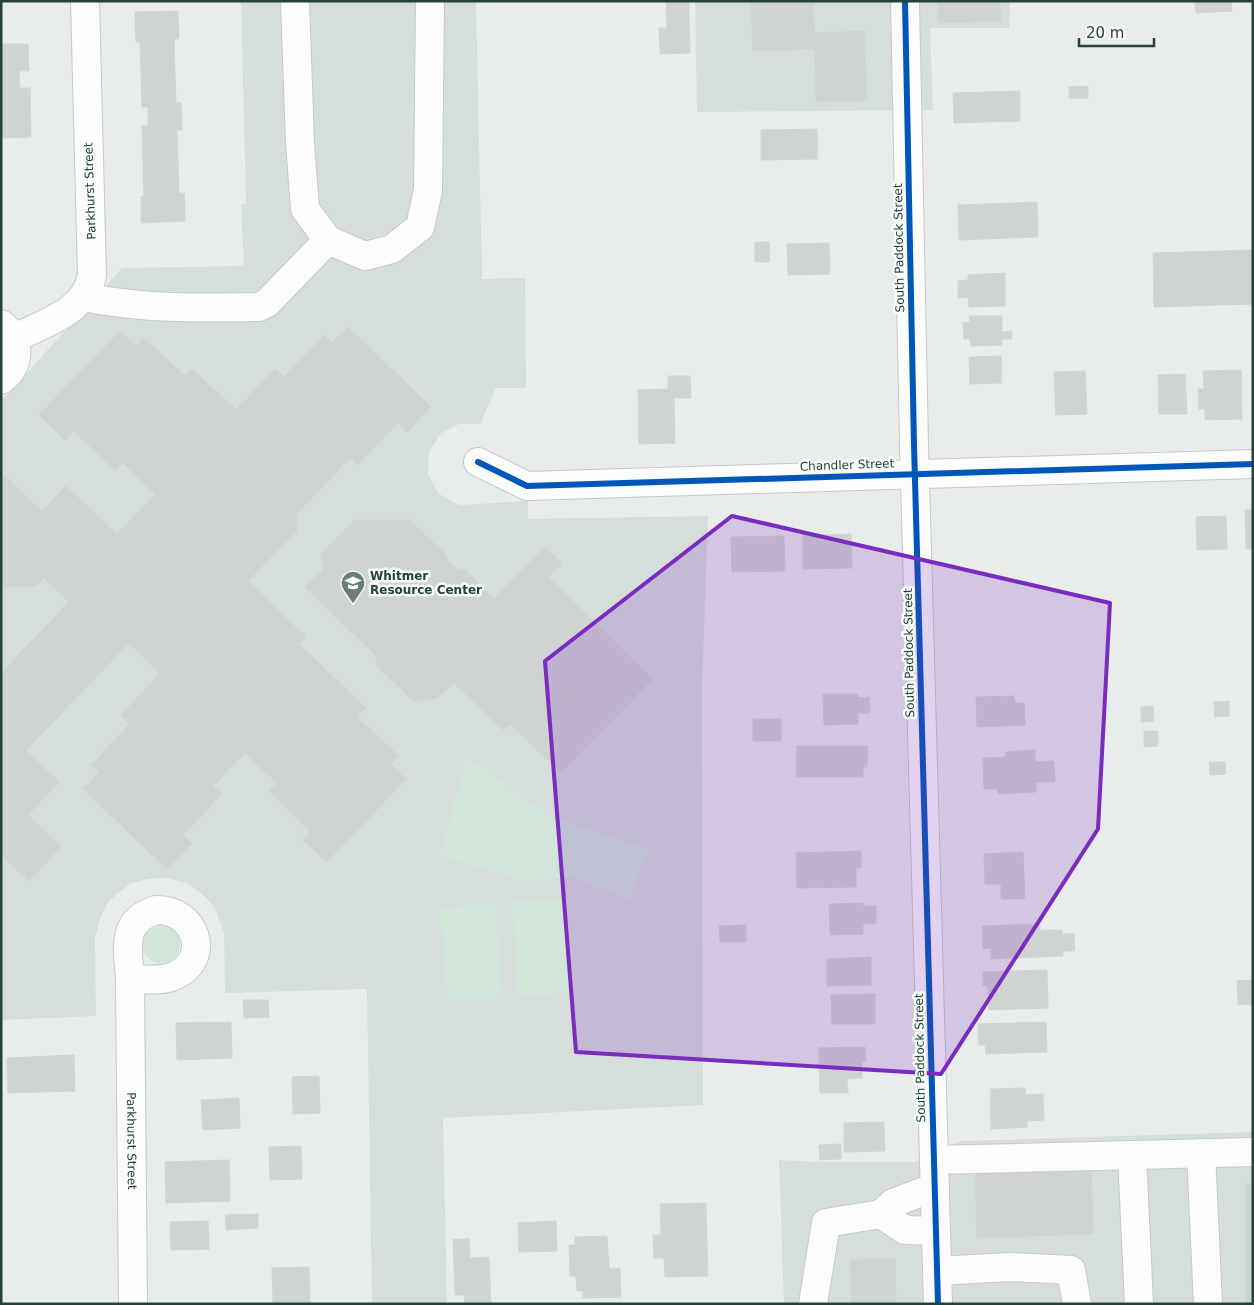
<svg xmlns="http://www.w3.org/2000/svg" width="1254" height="1305" viewBox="0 0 1254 1305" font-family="'DejaVu Sans',sans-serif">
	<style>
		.built { fill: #d6dedb }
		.green { fill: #d1e6d8 }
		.building { fill: #cfd4d2; stroke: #d1d6d4 }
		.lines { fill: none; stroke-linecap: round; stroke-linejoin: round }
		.minor-casing { stroke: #c5cac8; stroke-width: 30 }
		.minor { stroke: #fcfcfc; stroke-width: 28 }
		.cycleway-casing { stroke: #f7fbf9; stroke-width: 9 }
		.cycleway { stroke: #0057b8; stroke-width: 6 }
		.marked { fill: #7b2cbf; fill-opacity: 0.2; stroke: #7b2cbf; stroke-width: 4; stroke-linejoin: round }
		.labels { text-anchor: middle; stroke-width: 5; stroke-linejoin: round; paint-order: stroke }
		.street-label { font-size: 12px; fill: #24423a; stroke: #f7fbf9 }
		.poi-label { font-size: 12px; font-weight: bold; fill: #24423a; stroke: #f7fbf9; text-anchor: start }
	</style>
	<rect width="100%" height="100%" fill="#e8edeb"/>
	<g class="built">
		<polygon points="241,1 476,1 482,279 525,278 526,388 496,388 480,424 459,424 441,433 429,451 428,475 439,494 460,505 528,501 528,519 708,516 702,689 703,1105 443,1118 447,1304 372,1304 367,989 225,993 224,933 214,906 200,892 186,883 167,878 148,879 132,883 118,893 108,902 100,919 95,938 96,1016 1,1020 1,397 5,397 122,268 244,266 241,204 246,204"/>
		<polygon points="695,1 1010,1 1009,28 930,28 933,110 697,112"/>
		<polygon points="1253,1132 1253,1304 784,1304 779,1160 817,1162 915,1162 961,1141"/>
	</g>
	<g class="green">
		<polygon points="467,756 547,815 649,849 629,900 570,876 528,882 440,856"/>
		<polygon points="566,898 574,992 519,996 512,902"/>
		<polygon points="495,903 503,998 448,1002 440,908"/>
		<circle cx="161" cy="944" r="19"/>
	</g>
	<g class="building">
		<polygon points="666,1 689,1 690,53 660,54 659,28 667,28"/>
		<polygon points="751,1 813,1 815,49 753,51"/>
		<polygon points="938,1 1000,1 1001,21 938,23"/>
		<polygon points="1195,1 1231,1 1232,11 1196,13"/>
		<polygon points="178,11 179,39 174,39 176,103 181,103 182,130 177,130 179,193 184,193 185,221 141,223 141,196 144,196 142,126 148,126 148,107 142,107 140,42 136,42 135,12"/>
		<polygon points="864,31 867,100 816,102 814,33"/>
		<polygon points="1,44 28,44 29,71 19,71 20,88 30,88 31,137 1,138"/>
		<polygon points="1088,86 1088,98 1069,98 1069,87"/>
		<polygon points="1020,91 1020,121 954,123 953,93"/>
		<polygon points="817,129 818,159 761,160 761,130"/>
		<polygon points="1037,202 1038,237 959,240 958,205"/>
		<polygon points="755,242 769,242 770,262 755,262"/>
		<polygon points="829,243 830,274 788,275 787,244"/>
		<polygon points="1253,250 1253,304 1154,307 1153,253"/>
		<polygon points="1005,273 1005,306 969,307 968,297 958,298 958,281 968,280 968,275"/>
		<polygon points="969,316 1002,316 1002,332 1012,331 1012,339 1002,339 1002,345 971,346 970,339 964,339 963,323 970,322"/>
		<polygon points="348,327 431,407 407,432 398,423 357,465 350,458 296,515 297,531 248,581 306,637 299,644 366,708 357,717 398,755 390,764 406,779 327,862 303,840 311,832 269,791 277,783 245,753 213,786 222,794 183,835 192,843 167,869 83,789 99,772 91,765 130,724 121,715 160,674 129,643 26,750 59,782 28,815 61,847 29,881 1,855 1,673 69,602 44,578 37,586 1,587 1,473 42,511 66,486 117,534 155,494 123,463 115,471 74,431 65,440 39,415 120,331 137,346 144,338 185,376 192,369 236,410 275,369 284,377 324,335 332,343"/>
		<polygon points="1001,356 1002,383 970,384 969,357"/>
		<polygon points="1241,370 1242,419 1205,420 1205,409 1199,409 1198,389 1204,389 1203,371"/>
		<polygon points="1085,371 1087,414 1056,415 1054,372"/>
		<polygon points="1185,374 1187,414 1159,414 1158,375"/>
		<polygon points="668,376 690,376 691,398 674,398 675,443 639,444 638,390 668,389"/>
		<polygon points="1245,510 1253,510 1253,548 1246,549"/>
		<polygon points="1226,516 1227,549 1197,550 1196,517"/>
		<polygon points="355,520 410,520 446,555 447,560 459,571 465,570 494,599 545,547 562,563 548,577 653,679 561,773 510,724 503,730 454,683 437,698 413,701 376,665 376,656 305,587 323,569 321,554"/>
		<polygon points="851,534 852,568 803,569 803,535"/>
		<polygon points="784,536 785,571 732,572 731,537"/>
		<polygon points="823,694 858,694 858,698 869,697 870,713 858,713 858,724 824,725"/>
		<polygon points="1014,696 1015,703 1024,703 1025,725 977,727 976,697"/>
		<polygon points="1229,701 1229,716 1215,717 1214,702"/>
		<polygon points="1153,706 1154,721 1141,722 1141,707"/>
		<rect x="753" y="719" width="28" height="22"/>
		<polygon points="1144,731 1158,731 1158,746 1144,747"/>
		<polygon points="797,746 868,746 867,767 863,767 863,777 796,777"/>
		<polygon points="1035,750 1035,762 1054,761 1055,782 1036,782 1036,792 998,794 998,789 984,789 983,758 1006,757 1005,752"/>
		<polygon points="1209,762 1225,762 1226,774 1210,775"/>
		<polygon points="861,851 861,868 856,868 856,887 797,888 796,853"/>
		<polygon points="1023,852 1025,899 1001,899 1001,884 985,884 984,854"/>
		<polygon points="863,903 863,906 876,906 876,923 863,924 863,934 830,935 829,904"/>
		<polygon points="1040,924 1040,930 1062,930 1062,934 1074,934 1075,951 1063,951 1063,956 991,959 991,948 983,949 982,926"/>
		<polygon points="746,925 746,942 720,942 719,926"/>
		<polygon points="871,957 871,985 827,986 827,959"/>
		<polygon points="1047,970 1048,1008 989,1010 988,986 983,986 983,972"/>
		<polygon points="1253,980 1253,1004 1238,1005 1237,981"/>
		<polygon points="875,994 875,1024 832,1024 831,995"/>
		<polygon points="243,1000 268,1000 269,1017 244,1018"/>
		<polygon points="231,1022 232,1058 177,1060 176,1023"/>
		<polygon points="1046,1022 1047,1052 986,1054 985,1045 979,1045 978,1024"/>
		<polygon points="865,1047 866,1061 862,1061 862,1078 847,1079 848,1093 820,1093 819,1048"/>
		<polygon points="74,1055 75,1091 8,1093 7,1058"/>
		<polygon points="319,1076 320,1113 293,1114 292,1077"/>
		<polygon points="1025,1088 1026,1095 1043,1094 1044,1120 1027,1121 1027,1127 991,1129 990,1089"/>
		<polygon points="239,1098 240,1128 203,1130 201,1100"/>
		<polygon points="884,1122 885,1151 844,1152 844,1123"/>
		<polygon points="841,1144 841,1159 820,1160 819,1145"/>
		<polygon points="301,1146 302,1179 270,1180 269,1147"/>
		<polygon points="229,1160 230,1201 166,1203 165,1162"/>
		<polygon points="1091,1164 1093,1234 977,1238 975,1168"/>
		<polygon points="1245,1184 1253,1184 1253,1304 1246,1304"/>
		<polygon points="706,1203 708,1276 665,1277 664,1258 654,1258 653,1235 661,1235 660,1204"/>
		<polygon points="258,1214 258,1228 226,1230 225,1215"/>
		<polygon points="208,1221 209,1249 171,1250 170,1222"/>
		<polygon points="556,1221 557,1251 519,1252 518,1223"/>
		<polygon points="607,1236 609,1269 620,1268 621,1297 583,1298 583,1291 577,1291 576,1276 570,1276 569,1245 575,1245 575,1237"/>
		<polygon points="453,1239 469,1239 470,1258 489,1257 491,1304 465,1304 464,1295 455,1295"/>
		<polygon points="895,1259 896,1304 851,1304 850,1260"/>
		<polygon points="309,1267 310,1304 273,1304 272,1268"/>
	</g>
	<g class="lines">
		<defs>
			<g id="minor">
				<polyline points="295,1 300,143 305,209 328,240 365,256 392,249 420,227 428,190 430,1"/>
				<polyline points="905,1 914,444 938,1304"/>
				<path d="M84,297C142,309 200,308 259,307L267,303L328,240"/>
				<path d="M1,324C22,339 21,365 1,380"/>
				<path d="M15,338C44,323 86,312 92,275L85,1"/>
				<path d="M478,462L527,486C769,478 1011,472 1253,464"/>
				<path d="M156,910C196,909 212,958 176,975C163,982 144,979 130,979C128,949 120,921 156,910Z"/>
				<path id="s1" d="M130,979L133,1304"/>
				<polyline points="1201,1153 1208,1304"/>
				<polyline points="1132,1155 1139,1304"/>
				<polyline points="934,1160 1253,1152"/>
				<polyline points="935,1187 893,1203 881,1214 905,1230 936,1231"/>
				<polyline points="937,1271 1010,1267 1071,1270 1077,1304"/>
				<polyline points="813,1304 826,1223 881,1214"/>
			</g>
		</defs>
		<use href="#minor" class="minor-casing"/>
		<use href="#minor" class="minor"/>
		<defs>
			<g id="cycleway">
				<polyline points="905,1 914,444 938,1304"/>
				<path d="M478,462L527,486C769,478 1011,472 1253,464"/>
			</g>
		</defs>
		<use href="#cycleway" class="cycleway-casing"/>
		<use href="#cycleway" class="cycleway"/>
	</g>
	<path class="marked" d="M732,516L1110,603L1098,829L941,1074L576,1052L545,661Z"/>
	<defs>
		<symbol id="school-pin" viewBox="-11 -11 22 30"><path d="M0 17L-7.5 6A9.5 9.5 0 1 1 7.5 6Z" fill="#697e78" stroke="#f7fbf9"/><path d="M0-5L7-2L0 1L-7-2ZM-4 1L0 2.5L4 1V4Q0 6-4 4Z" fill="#fff"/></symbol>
	</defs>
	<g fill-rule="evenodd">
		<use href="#school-pin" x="339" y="569" width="28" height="38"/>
	</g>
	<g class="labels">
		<g class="street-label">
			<text transform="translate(90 191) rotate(-92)" y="4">Parkhurst Street</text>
			<text transform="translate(899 248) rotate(-91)" y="4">South Paddock Street</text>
			<text transform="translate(847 465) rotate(-2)" y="4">Chandler Street</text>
			<text transform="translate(909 653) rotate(-91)" y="4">South Paddock Street</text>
			<text transform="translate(920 1058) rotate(-91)" y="4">South Paddock Street</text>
			<text dy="4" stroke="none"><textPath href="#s1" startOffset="162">Parkhurst Street</textPath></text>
		</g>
		<g class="poi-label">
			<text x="370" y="580">Whitmer<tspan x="370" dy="14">Resource Center</tspan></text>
		</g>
	</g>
	<rect width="1254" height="1305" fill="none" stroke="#24423a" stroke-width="5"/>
	<path d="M1079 38v8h75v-8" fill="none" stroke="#24423a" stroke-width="2.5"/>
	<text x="1086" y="38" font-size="15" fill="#24423a" stroke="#f7fbf9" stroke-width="4" paint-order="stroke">20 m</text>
</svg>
